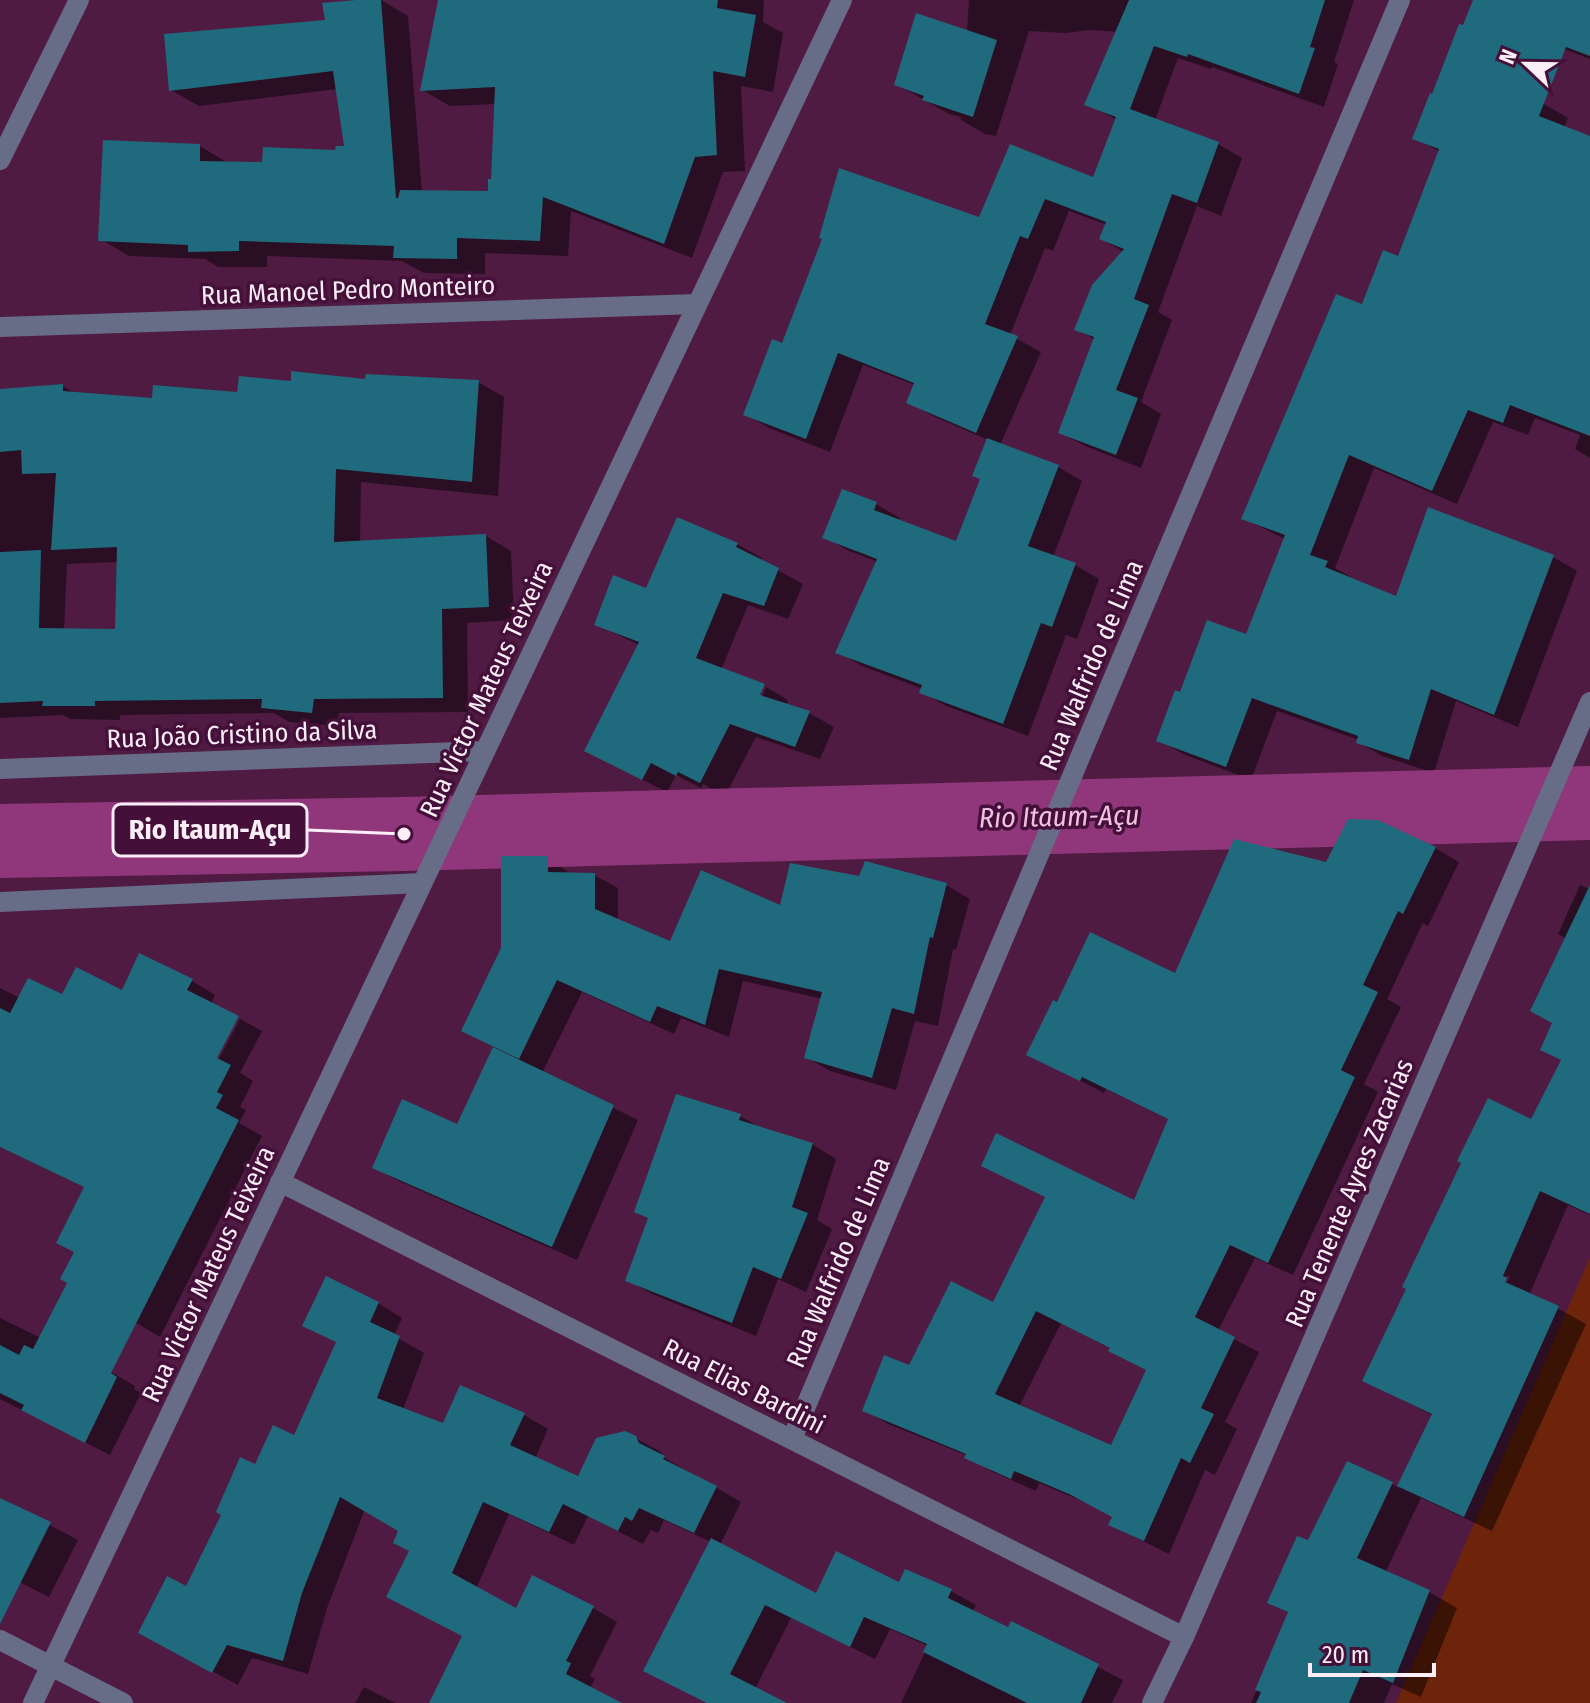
<svg xmlns="http://www.w3.org/2000/svg" width="1590" height="1703" viewBox="0 0 1590 1703" font-family="'Fira Sans Condensed',sans-serif">
	<style>
		.green { fill: #6d240a }
		.shadow { fill: #0007; fill-rule: evenodd }
		.lines { fill: none; stroke-linecap: round; stroke-linejoin: round }
		.river { stroke: #8f377a; stroke-width: 74 }
		.building { fill: #1f6a7c; fill-rule: evenodd }
		.minor { stroke: #676c87; stroke-width: 20 }
		.labels { text-anchor: middle; stroke-width: 7; stroke-linejoin: round; paint-order: stroke }
		.street-label { font-size: 26px; fill: #fbeef7; stroke: #441039 }
		.water-label { font-size: 28px; font-style: italic; fill: #f1c1e2; stroke: #441039 }
		.leader { fill: none; stroke: #fbeef7; stroke-width: 3 }
		.callout-dot { fill: #fbeef7; stroke: #441039; stroke-width: 3 }
		.callout { fill: #441039; stroke: #fbeef7; stroke-width: 3 }
		.callout-label { font-size: 28px; text-anchor: middle; font-weight: bold; fill: #fbeef7 }
	</style>
	<rect width="100%" height="100%" fill="#501b43"/>
	<polygon class="green" points="1590,1257 1590,1703 1396,1703"/>
	<g class="shadow">
		<polygon points="375,0 381,0 408,16 422,192 490,193 493,182 496,104 450,106 422,90 440,0 764,0 763,22 783,33 773,92 741,86 745,171 723,172 692,258 571,211 568,256 485,253 485,274 424,273 402,261 267,256 267,267 218,267 205,259 129,256 100,239 200,146 228,163 264,164 346,148 337,89 199,106 171,90"/>
		<polygon points="969,0 1354,0 1334,62 1338,64 1324,107 1212,67 1211,69 1178,58 1155,120 1218,144 1242,158 1221,216 1197,206 1158,312 1172,320 1141,402 1161,414 1141,468 1085,446 1060,432 1095,340 1077,329 1124,252 1101,239 1107,225 1069,211 1053,251 1045,248 1010,335 1041,352 1000,445 1058,467 1082,481 1053,557 1075,565 1099,579 1077,639 1066,635 1028,736 946,706 922,692 923,689 862,666 838,652 878,562 849,551 825,537 876,504 900,518 899,522 958,543 982,479 988,440 933,416 908,402 915,385 863,365 830,452 769,428 745,414 783,345 980,219 1095,179 1117,120 1087,104 1118,32 1090,30 1065,33 1029,31 996,136 985,134 961,120 961,117 949,114 896,84 967,32"/>
		<polygon points="1475,0 1590,0 1590,59 1496,23"/>
		<polygon points="1447,61 1544,104 1568,118 1564,128 1590,138 1590,458 1575,449 1580,435 1535,418 1528,435 1493,422 1457,504 1374,468 1335,568 1351,577 1350,579 1397,598 1553,557 1577,571 1518,727 1456,701 1434,773 1382,756 1358,742 1359,740 1277,711 1251,780 1183,754 1159,740 1181,695 1247,637 1285,539 1243,518 1363,306 1400,258 1440,152 1415,138"/>
		<path d="M367,381L478,382L504,397L498,496L361,482L360,543L486,536L511,551L514,620L467,623L468,712L339,713L337,726L289,722L274,713L120,715V720L70,719L63,715L0,718V391L63,386L76,394L154,400L239,394L292,383ZM118,562L117,631L64,630L67,564Z"/>
		<polygon points="737,544 762,558 761,561 803,584 788,619 748,605 721,670 765,686 762,686 755,703 759,705 766,687 788,700 786,705 809,713 834,727 820,759 756,737 725,796 703,784 701,788 676,775 667,792 611,764 639,645 596,624 647,590"/>
		<path d="M1435,848L1459,862L1428,926L1423,923L1387,999L1401,1007L1364,1084L1378,1092L1293,1275L1255,1258L1218,1331L1259,1352L1225,1422L1237,1429L1215,1475L1205,1470L1169,1554L1111,1525L1114,1517L1096,1507L1039,1483L1036,1491L991,1471L968,1456L888,1424L864,1410L910,1368L994,1305L1047,1198L983,1165L1135,1202L1170,1120L1106,1089L1104,1093L1029,1054L1058,1004L1176,976L1327,865ZM1061,1323L1111,1349L1110,1351L1148,1371L1112,1448L1019,1407Z"/>
		<polygon points="548,858 571,874 594,875 618,888 618,921 671,944 781,908 860,879 946,885 970,899 956,950 953,949 938,1026 915,1021 896,1090 830,1071 806,1057 823,999 743,981 729,1037 681,1018 674,1034 582,992 542,1073 638,1120 577,1260 399,1181 374,1167 458,1127 495,1048 464,1031"/>
		<path d="M1580,885L1590,889V1215L1568,1205L1530,1293L1586,1324L1492,1531L1421,1498L1385,1573L1429,1592L1457,1608L1421,1697L1392,1684L1384,1703H1251L1290,1614L1270,1602L1309,1543L1392,1484L1399,1488L1434,1416L1365,1381L1532,1122L1562,1061L1542,1050L1554,1023L1566,939L1558,934ZM1506,1276H1510L1503,1292L1499,1290Z"/>
		<polygon points="192,981 215,995 211,1004 211,1066 214,1068 240,1019 262,1031 240,1073 253,1081 240,1107 246,1110 239,1123 262,1136 160,1337 63,1279 76,1252 86,1188 0,1147 0,988 20,998 63,997 123,992"/>
		<polygon points="740,1116 763,1129 812,1144 836,1159 817,1220 832,1229 806,1292 778,1279 756,1336 652,1294 627,1280 650,1219 636,1211"/>
		<polygon points="378,1303 402,1318 394,1336 424,1353 403,1410 444,1426 524,1415 548,1429 535,1459 579,1478 635,1438 661,1452 663,1457 741,1502 720,1545 817,1595 900,1585 951,1591 976,1605 972,1612 1008,1630 1012,1623 1123,1680 1112,1703 901,1703 928,1646 890,1629 875,1659 791,1618 755,1689 783,1703 708,1703 711,1542 664,1520 658,1533 651,1530 643,1544 588,1516 574,1545 509,1514 476,1589 517,1611 593,1608 617,1622 590,1676 595,1679 590,1688 611,1703 431,1703 464,1637 411,1553 400,1530 365,1509 327,1608 308,1674 252,1658 238,1685 166,1647 187,1588 256,1467 295,1437 338,1343 305,1325"/>
		<polygon points="0,1318 111,1372 135,1386 134,1389 141,1393 110,1455 0,1399"/>
		<polygon points="0,1499 78,1540 49,1597 0,1572"/>
		<polygon points="364,1687 395,1703 355,1703"/>
	</g>
	<g class="lines">
		<polyline class="river" points="0,841 404,834 1590,803"/>
	</g>
	<g class="building">
		<polygon points="356,0 381,0 396,198 398,198 400,190 488,191 488,179 491,179 495,87 420,91 438,0 718,0 717,8 756,15 745,77 713,71 717,155 695,157 664,244 543,197 540,241 457,238 457,259 393,258 394,246 239,241 239,251 188,252 188,245 98,241 103,140 200,144 200,161 262,162 263,147 335,150 336,146 344,146 333,71 169,91 164,34 325,20 322,3"/>
		<polygon points="1129,0 1325,0 1310,47 1315,48 1299,94 1188,54 1187,57 1154,46 1130,109 1219,142 1197,203 1172,194 1134,299 1149,305 1116,390 1138,398 1116,455 1058,433 1094,337 1074,330 1092,285 1124,249 1099,239 1106,222 1045,199 1028,239 1020,236 985,324 1018,336 976,433 906,403 914,383 838,353 806,439 743,415 772,339 782,343 822,239 819,238 839,168 979,217 1010,144 1093,177 1116,117 1084,105"/>
		<polygon points="1473,0 1590,0 1590,56 1566,47 1539,116 1590,136 1590,436 1510,405 1503,423 1468,410 1432,491 1349,455 1310,555 1328,561 1325,567 1396,596 1428,507 1554,555 1494,715 1431,689 1409,760 1356,743 1358,736 1252,698 1226,767 1156,741 1175,690 1180,692 1207,620 1246,634 1285,535 1241,519 1336,294 1362,304 1383,250 1398,256 1439,149 1412,139 1430,93 1432,94 1459,24 1463,25"/>
		<polygon points="916,13 997,40 973,117 922,100 924,96 894,85"/>
		<polygon points="291,371 365,379 366,374 479,380 472,482 336,469 334,542 486,534 489,607 442,609 443,698 314,699 312,713 261,708 262,699 95,701 95,706 42,706 43,701 0,703 0,552 41,550 39,628 115,629 117,547 51,550 56,473 22,474 21,450 0,452 0,389 63,384 63,391 152,398 153,385 237,392 239,376 291,381"/>
		<polygon points="987,438 1059,465 1028,546 1076,563 1052,627 1041,623 1003,724 919,693 922,685 835,653 877,559 822,538 842,489 877,502 874,510 956,541 980,479 972,476"/>
		<polygon points="677,517 738,543 736,547 779,568 764,606 723,593 696,658 765,684 760,695 810,711 795,747 730,724 700,783 678,772 676,776 651,763 642,780 584,751 639,642 594,625 613,575 646,588"/>
		<path d="M1348,819L1378,820L1436,847L1403,914L1398,911L1363,985L1378,992L1341,1070L1355,1077L1268,1263L1230,1245L1195,1317L1235,1337L1201,1408L1214,1414L1190,1463L1181,1458L1144,1541L1108,1525L1112,1517L1069,1494L1014,1471L1011,1479L964,1458L966,1454L862,1411L884,1355L909,1365L951,1281L993,1302L1045,1197L981,1166L996,1133L1134,1200L1168,1119L1082,1077L1080,1081L1026,1055L1053,1000L1057,1002L1090,932L1175,973L1234,839L1326,862ZM1036,1311L1110,1348L1108,1351L1146,1370L1111,1445L995,1394Z"/>
		<polygon points="501,856 548,856 548,872 595,873 595,909 670,941 701,870 780,905 790,863 859,876 865,861 947,883 933,938 930,937 914,1014 892,1008 872,1078 804,1058 822,992 719,969 705,1025 657,1006 650,1022 557,980 519,1059 461,1031 501,948"/>
		<polygon points="1590,885 1590,1214 1540,1191 1503,1276 1507,1278 1505,1282 1559,1306 1464,1517 1397,1486 1432,1414 1362,1381 1406,1289 1402,1287 1461,1163 1457,1161 1488,1098 1531,1119 1561,1060 1540,1050 1552,1023 1530,1011"/>
		<polygon points="139,953 193,979 187,990 239,1016 217,1058 231,1065 217,1092 223,1095 216,1108 239,1120 111,1373 117,1377 85,1443 21,1410 24,1405 0,1393 0,1345 19,1355 24,1345 33,1349 67,1283 60,1279 74,1252 56,1243 84,1187 0,1147 0,1008 10,1013 28,978 62,994 76,967 122,990"/>
		<polygon points="493,1047 614,1105 552,1247 372,1168 402,1099 457,1124"/>
		<polygon points="676,1094 741,1114 739,1120 813,1143 792,1207 808,1213 781,1279 753,1267 732,1323 625,1281 648,1218 634,1212"/>
		<polygon points="326,1276 379,1302 370,1322 400,1336 377,1398 443,1423 460,1385 525,1413 510,1445 578,1476 596,1438 625,1431 636,1436 639,1443 665,1456 663,1459 717,1486 694,1533 639,1508 632,1521 625,1517 618,1531 563,1504 549,1532 483,1502 452,1573 516,1608 532,1575 594,1606 566,1661 571,1663 566,1674 622,1703 429,1703 462,1636 386,1597 409,1551 393,1543 398,1531 340,1497 302,1593 283,1661 227,1645 212,1673 138,1633 167,1576 186,1586 221,1515 216,1512 240,1457 255,1464 273,1425 294,1435 336,1342 302,1326"/>
		<polygon points="1347,1461 1393,1482 1357,1558 1430,1590 1393,1683 1363,1670 1349,1703 1256,1703 1261,1692 1255,1690 1288,1612 1267,1603 1297,1536 1308,1540"/>
		<polygon points="0,1498 51,1522 0,1624"/>
		<polygon points="711,1538 816,1593 836,1551 899,1582 905,1569 952,1589 948,1598 1008,1627 1011,1621 1099,1664 1081,1703 1027,1703 923,1652 927,1644 864,1617 850,1647 765,1605 730,1674 787,1703 707,1703 643,1671"/>
	</g>
	<g class="lines">
		<g class="minor">
			<polyline points="0,160 79,0"/>
			<polyline points="0,327 697,304"/>
			<polyline points="0,769 485,751"/>
			<polyline points="0,902 422,883"/>
			<polyline points="280,1182 1184,1637"/>
			<polyline points="792,1439 1400,0"/>
			<polyline points="0,1640 123,1703"/>
			<polyline points="33,1703 842,0"/>
			<polyline points="1152,1703 1184,1637 1590,702"/>
		</g>
	</g>
	<g class="labels">
		<g class="street-label">
			<text transform="translate(348 290) rotate(-2)" y="9">Rua Manoel Pedro Monteiro</text>
			<text transform="translate(1091 665) rotate(-67)" y="9">Rua Walfrido de Lima</text>
			<text transform="translate(486 689) rotate(-65)" y="9">Rua Victor Mateus Teixeira</text>
			<text transform="translate(242 734) rotate(-2)" y="9">Rua João Cristino da Silva</text>
			<text transform="translate(1349 1193) rotate(-67)" y="9">Rua Tenente Ayres Zacarias</text>
			<text transform="translate(838 1262) rotate(-67)" y="9">Rua Walfrido de Lima</text>
			<text transform="translate(208 1274) rotate(-65)" y="9">Rua Victor Mateus Teixeira</text>
			<text transform="translate(744 1386) rotate(27)" y="9">Rua Elias Bardini</text>
		</g>
		<g class="water-label">
			<text transform="translate(1059 816) rotate(-1)" y="10">Rio Itaum-Açu</text>
		</g>
	</g>
	<path class="leader" d="M404 834L307 830"/>
	<circle class="callout-dot" cx="404" cy="834" r="8"/>
	<rect class="callout" x="113" y="804" width="194" height="52" rx="8"/>
	<g class="callout-label">
		<text x="210" y="839">Rio Itaum-Açu</text>
	</g>
	<g transform="translate(1526 64) rotate(292)" stroke="#441039" stroke-width="6" paint-order="stroke">
	<path d="M0-6L14 30L0 20L-14 30Z" fill="#fbeef7"/>
	<text y="-12" font-size="22" font-weight="bold" text-anchor="middle" fill="#fbeef7">N</text>
	</g>
	<path d="M1310 1663v12h124v-12" fill="none" stroke="#fbeef7" stroke-width="4"/>
	<text x="1322" y="1663" font-size="24" fill="#fbeef7" stroke="#441039" stroke-width="6" paint-order="stroke">20 m</text>
</svg>
